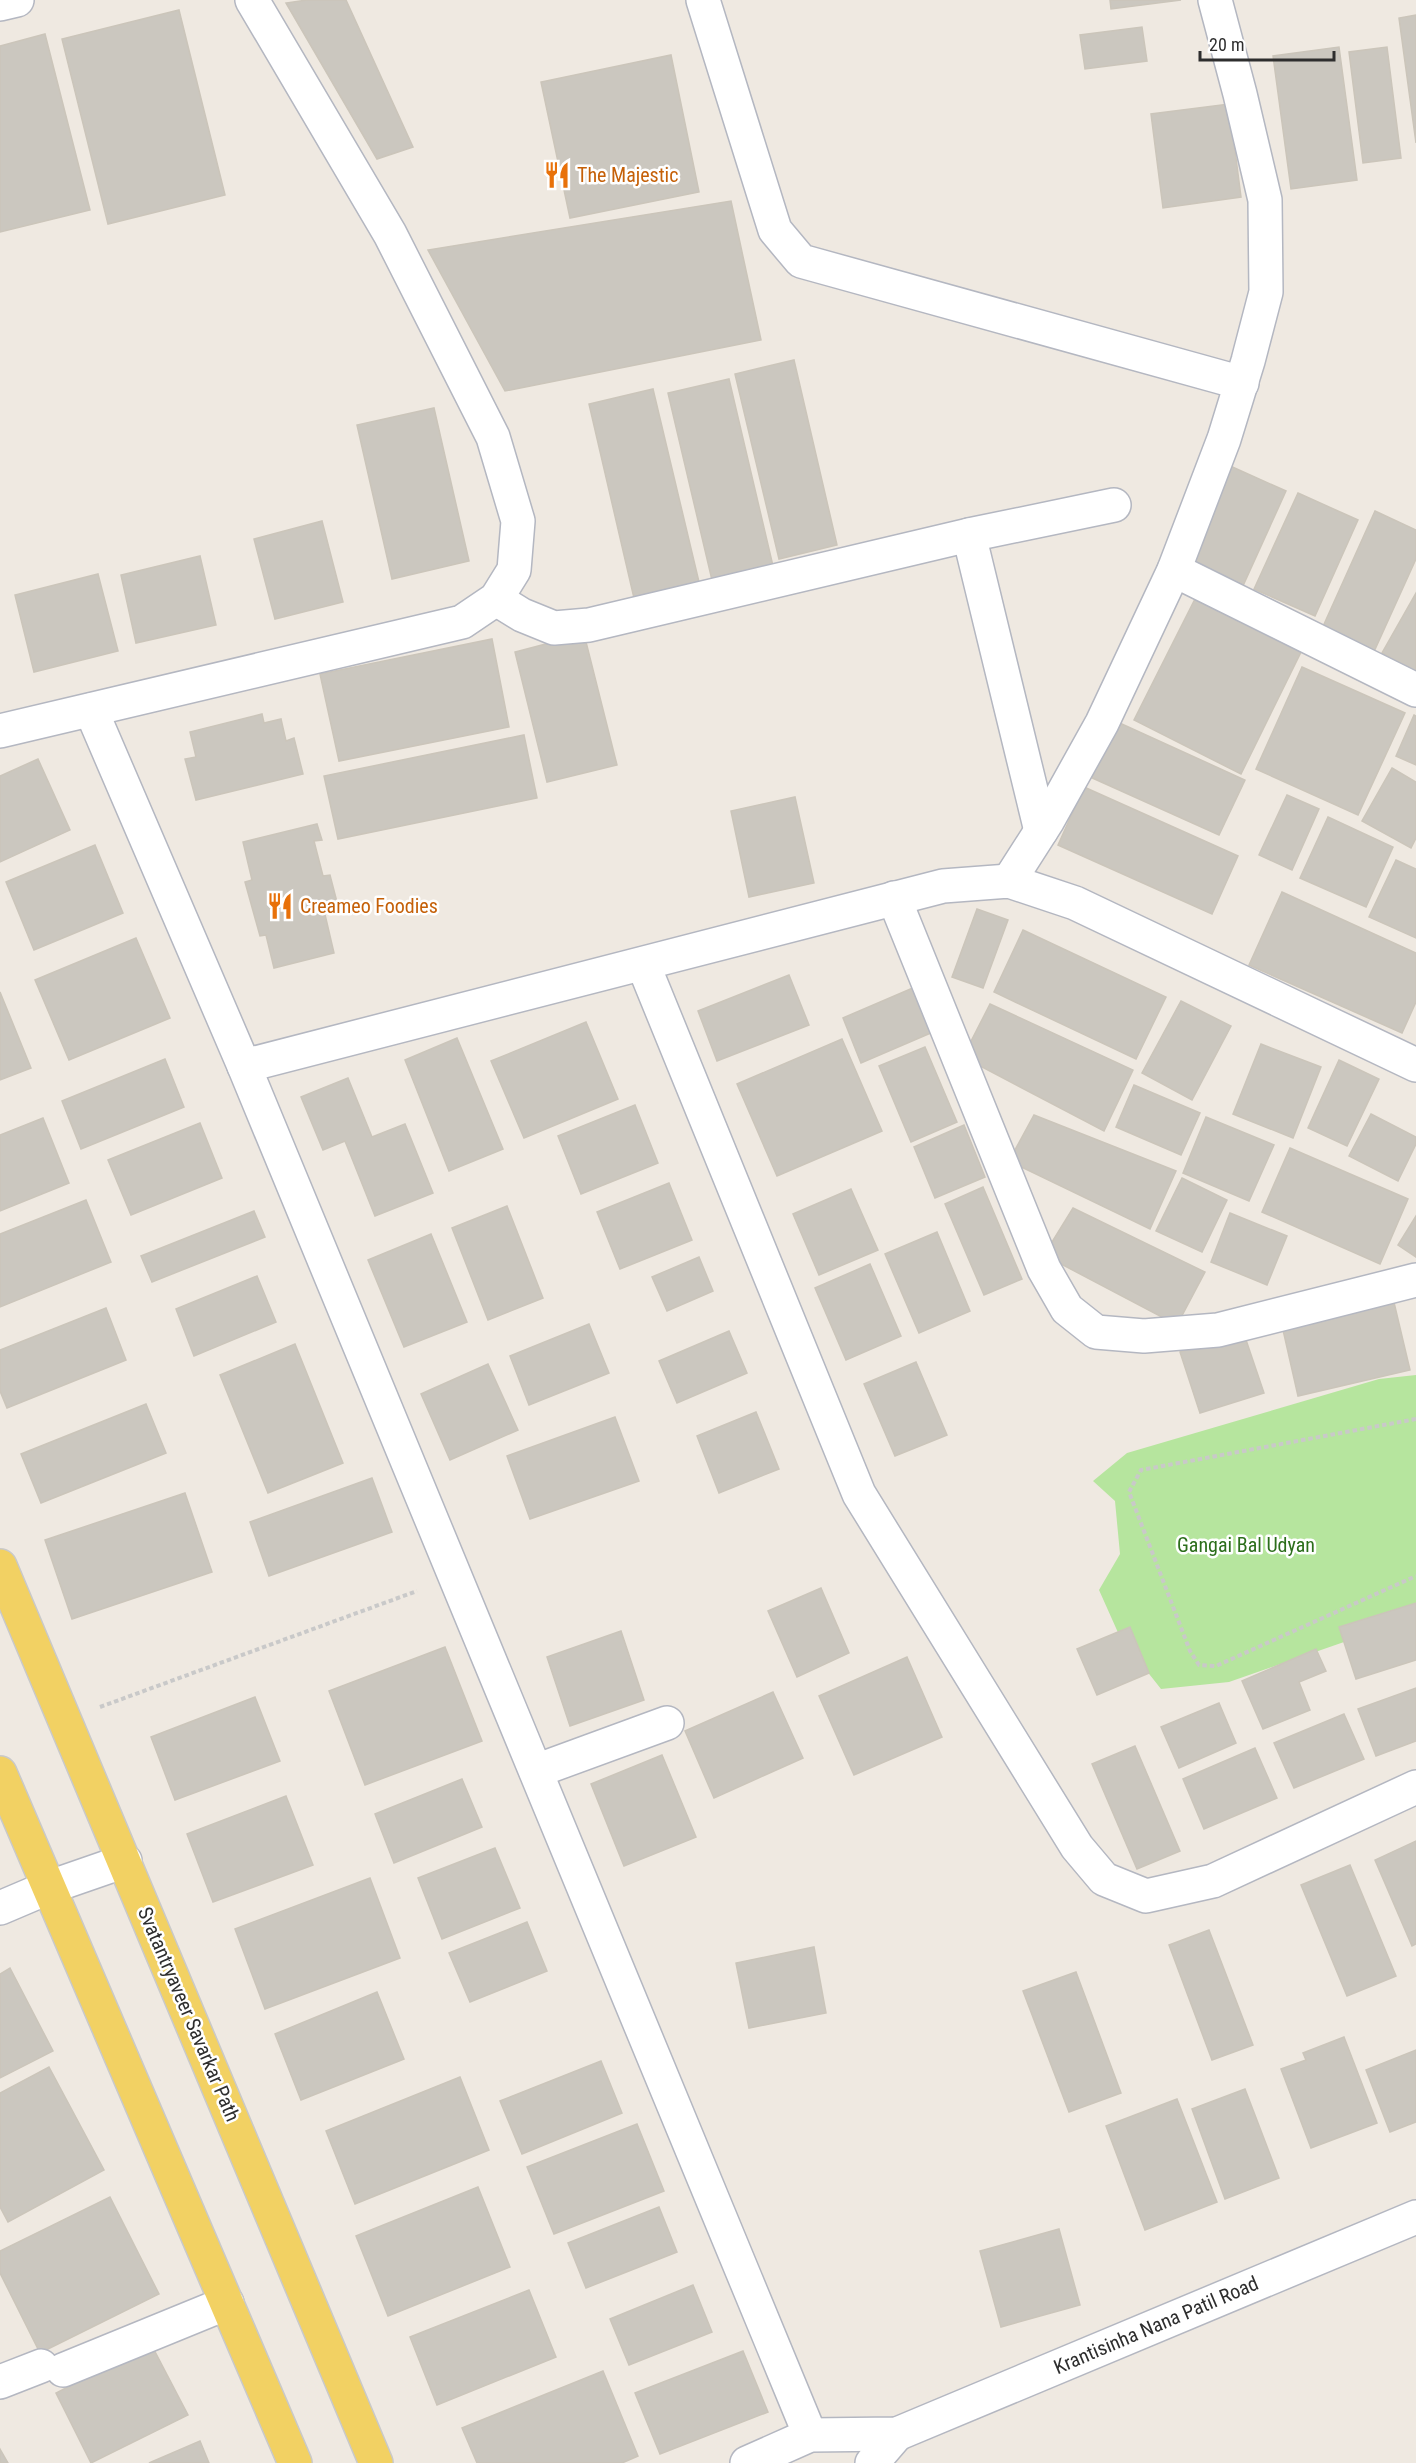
<svg xmlns="http://www.w3.org/2000/svg" width="1416" height="2463" viewBox="0 0 1416 2463" font-family="'Roboto Condensed',sans-serif">
	<style>
		.park { fill: #b6e59e }
		.building { fill: #cbc7bf; stroke: #cbc5ba; stroke-width: 1.5 }
		.lines { fill: none; stroke-linecap: round; stroke-linejoin: round }
		.minor-casing { stroke: #b4b7c1; stroke-width: 36 }
		.secondary-casing { stroke: #b4b7c1; stroke-width: 36 }
		.primary-casing { stroke: #c9c9c9; stroke-width: 36 }
		.path { stroke: #c9c9c9; stroke-width: 4; stroke-dasharray: 4.5 3; stroke-linecap: butt }
		.minor { stroke: #fff; stroke-width: 33 }
		.secondary { stroke: #fff; stroke-width: 33 }
		.primary { stroke: #f2d163; stroke-width: 33 }
		.labels { text-anchor: middle; stroke-width: 5; stroke-linejoin: round; paint-order: stroke }
		.food-label { font-size: 20px; fill: #c56008; stroke: #fff; text-anchor: start }
		.park-label { font-size: 20px; fill: #2c6e1b; stroke: #fff }
		.street-label { font-size: 20px; fill: #2e2e2e; stroke: #fff }
	</style>
	<rect width="100%" height="100%" fill="#efe9e1"/>
	<polygon class="park" points="1416,1375 1416,1613 1344,1642 1229,1682 1161,1689 1120,1637 1099,1590 1120,1554 1115,1501 1093,1481 1127,1453 1379,1379"/>
	<g class="building">
		<polygon points="307,0 346,0 413,147 377,159 286,3"/>
		<polygon points="1110,0 1181,0 1111,9"/>
		<polygon points="179,10 225,195 108,224 62,39"/>
		<polygon points="1416,15 1416,143 1399,18"/>
		<polygon points="1142,27 1147,61 1085,69 1080,35"/>
		<polygon points="45,34 90,210 0,232 0,46"/>
		<polygon points="1339,47 1357,180 1291,189 1273,56"/>
		<polygon points="1387,47 1401,158 1363,163 1349,52"/>
		<polygon points="671,55 699,192 570,218 541,82"/>
		<polygon points="1229,104 1241,197 1163,208 1151,114"/>
		<polygon points="731,201 761,340 505,391 428,250"/>
		<polygon points="794,360 837,545 779,559 735,374"/>
		<polygon points="729,379 773,566 712,580 668,393"/>
		<polygon points="653,389 699,582 634,598 589,404"/>
		<polygon points="434,408 469,561 392,579 357,425"/>
		<polygon points="1228,465 1286,491 1242,588 1184,562"/>
		<polygon points="1298,493 1358,520 1315,616 1254,589"/>
		<polygon points="1375,511 1416,530 1416,559 1372,656 1320,633"/>
		<polygon points="322,521 343,602 275,619 254,539"/>
		<polygon points="200,556 216,625 136,643 121,575"/>
		<polygon points="98,574 118,651 34,672 15,595"/>
		<polygon points="1416,593 1416,672 1382,653"/>
		<polygon points="1197,595 1303,648 1241,774 1134,720"/>
		<polygon points="584,634 617,765 547,782 515,652"/>
		<polygon points="492,639 509,727 339,761 320,674"/>
		<polygon points="1302,667 1405,713 1358,815 1256,769"/>
		<polygon points="262,714 264,723 281,719 286,741 294,738 303,774 196,800 185,759 196,757 190,732"/>
		<polygon points="1414,715 1416,716 1416,765 1396,756"/>
		<polygon points="1113,720 1245,780 1219,835 1088,776"/>
		<polygon points="524,735 537,798 338,839 324,776"/>
		<polygon points="38,759 70,830 0,862 0,776"/>
		<polygon points="1392,768 1416,782 1416,838 1411,848 1362,821"/>
		<polygon points="1084,787 1238,856 1212,914 1058,845"/>
		<polygon points="1287,795 1319,809 1292,870 1259,855"/>
		<polygon points="795,797 814,883 749,897 731,811"/>
		<polygon points="1328,817 1393,847 1366,907 1300,878"/>
		<polygon points="317,824 322,840 314,841 323,876 330,875 337,902 323,906 334,953 274,968 266,935 260,936 245,882 252,880 243,842"/>
		<polygon points="95,845 123,913 34,950 6,882"/>
		<polygon points="1396,860 1416,869 1416,938 1369,917"/>
		<polygon points="1282,892 1416,953 1416,1002 1402,1033 1249,965"/>
		<polygon points="977,909 1008,920 983,988 952,977"/>
		<polygon points="1023,930 1166,997 1136,1059 994,992"/>
		<polygon points="136,938 170,1018 69,1060 35,980"/>
		<polygon points="789,975 809,1025 717,1061 698,1011"/>
		<polygon points="915,987 933,1032 861,1063 843,1018"/>
		<polygon points="0,992 31,1068 0,1080"/>
		<polygon points="1181,1001 1231,1026 1192,1100 1142,1073"/>
		<polygon points="990,1004 1133,1070 1104,1131 963,1057"/>
		<polygon points="586,1022 618,1099 524,1138 491,1061"/>
		<polygon points="457,1038 503,1149 449,1171 405,1060"/>
		<polygon points="842,1039 882,1131 777,1176 737,1084"/>
		<polygon points="1261,1044 1321,1067 1293,1138 1233,1114"/>
		<polygon points="925,1047 957,1122 911,1142 879,1066"/>
		<polygon points="165,1059 184,1107 81,1149 62,1101"/>
		<polygon points="1339,1060 1379,1079 1347,1146 1308,1128"/>
		<polygon points="348,1078 372,1137 405,1124 433,1193 375,1216 345,1141 323,1150 301,1097"/>
		<polygon points="1134,1085 1200,1113 1181,1155 1116,1127"/>
		<polygon points="635,1105 658,1163 581,1194 558,1136"/>
		<polygon points="1371,1114 1416,1137 1416,1144 1398,1181 1349,1156"/>
		<polygon points="1034,1115 1176,1171 1150,1229 1009,1161"/>
		<polygon points="1206,1117 1274,1145 1249,1201 1183,1173"/>
		<polygon points="43,1118 69,1183 0,1211 0,1135"/>
		<polygon points="200,1123 222,1178 131,1215 108,1160"/>
		<polygon points="964,1125 985,1177 935,1198 914,1147"/>
		<polygon points="1290,1148 1408,1199 1380,1264 1262,1212"/>
		<polygon points="1182,1178 1227,1200 1202,1252 1156,1231"/>
		<polygon points="669,1183 692,1240 620,1269 597,1212"/>
		<polygon points="983,1187 1022,1279 984,1295 945,1204"/>
		<polygon points="851,1189 878,1250 819,1275 793,1214"/>
		<polygon points="86,1200 111,1262 0,1307 0,1234"/>
		<polygon points="507,1206 543,1298 488,1320 452,1228"/>
		<polygon points="1073,1208 1205,1272 1177,1325 1044,1255"/>
		<polygon points="254,1211 265,1237 152,1282 141,1256"/>
		<polygon points="1230,1213 1287,1236 1267,1285 1211,1262"/>
		<polygon points="1416,1216 1416,1257 1398,1245"/>
		<polygon points="937,1232 970,1311 919,1333 885,1254"/>
		<polygon points="431,1234 467,1322 404,1347 368,1260"/>
		<polygon points="699,1257 713,1291 667,1311 652,1277"/>
		<polygon points="870,1264 901,1336 846,1360 815,1288"/>
		<polygon points="257,1276 276,1322 194,1356 176,1309"/>
		<polygon points="1392,1294 1410,1370 1298,1396 1281,1321"/>
		<polygon points="106,1308 126,1360 7,1408 0,1391 0,1350"/>
		<polygon points="589,1324 609,1373 529,1405 510,1356"/>
		<polygon points="729,1331 747,1373 677,1403 659,1361"/>
		<polygon points="1243,1331 1264,1393 1200,1413 1180,1352"/>
		<polygon points="295,1344 343,1463 268,1493 220,1375"/>
		<polygon points="916,1362 947,1435 895,1456 864,1384"/>
		<polygon points="488,1364 518,1430 450,1460 421,1394"/>
		<polygon points="146,1404 166,1453 41,1503 21,1454"/>
		<polygon points="756,1412 779,1469 719,1493 697,1436"/>
		<polygon points="615,1417 639,1481 530,1519 507,1456"/>
		<polygon points="372,1478 392,1532 269,1576 250,1522"/>
		<polygon points="185,1493 212,1572 72,1619 45,1540"/>
		<polygon points="821,1588 849,1653 797,1677 768,1611"/>
		<polygon points="1416,1603 1416,1660 1356,1679 1339,1627"/>
		<polygon points="1130,1627 1149,1673 1097,1695 1077,1649"/>
		<polygon points="621,1631 644,1700 570,1726 547,1657"/>
		<polygon points="445,1647 482,1741 365,1785 329,1691"/>
		<polygon points="1316,1649 1326,1671 1299,1682 1310,1710 1263,1729 1242,1681"/>
		<polygon points="907,1657 942,1737 854,1775 819,1696"/>
		<polygon points="1416,1688 1416,1741 1376,1756 1358,1709"/>
		<polygon points="773,1692 803,1758 714,1798 685,1731"/>
		<polygon points="255,1697 280,1761 175,1800 151,1737"/>
		<polygon points="1219,1703 1236,1743 1179,1768 1161,1727"/>
		<polygon points="1344,1714 1364,1759 1294,1788 1274,1743"/>
		<polygon points="1135,1746 1180,1851 1137,1869 1092,1764"/>
		<polygon points="1255,1748 1277,1798 1204,1829 1183,1779"/>
		<polygon points="662,1755 696,1837 624,1866 591,1784"/>
		<polygon points="462,1779 482,1827 394,1863 375,1814"/>
		<polygon points="286,1796 313,1865 213,1902 187,1834"/>
		<polygon points="1416,1841 1416,1944 1412,1946 1375,1860"/>
		<polygon points="495,1848 520,1908 442,1939 418,1878"/>
		<polygon points="1350,1865 1396,1976 1347,1996 1301,1885"/>
		<polygon points="370,1878 400,1958 265,2009 235,1929"/>
		<polygon points="527,1922 547,1971 470,2002 449,1953"/>
		<polygon points="1209,1930 1253,2045 1212,2060 1169,1945"/>
		<polygon points="814,1947 826,2013 749,2028 736,1963"/>
		<polygon points="10,1968 53,2051 0,2078 0,1974"/>
		<polygon points="1076,1972 1121,2093 1069,2112 1023,1991"/>
		<polygon points="377,1992 404,2059 301,2100 275,2034"/>
		<polygon points="1344,2037 1377,2123 1311,2148 1281,2069 1306,2060 1303,2053"/>
		<polygon points="1416,2050 1416,2122 1390,2132 1366,2070"/>
		<polygon points="601,2061 622,2113 522,2154 500,2101"/>
		<polygon points="49,2067 104,2170 8,2222 0,2207 0,2093"/>
		<polygon points="460,2077 489,2150 355,2204 326,2131"/>
		<polygon points="1245,2089 1279,2178 1225,2199 1192,2109"/>
		<polygon points="1177,2099 1217,2202 1145,2230 1106,2126"/>
		<polygon points="637,2124 664,2191 554,2234 527,2167"/>
		<polygon points="478,2187 510,2267 388,2316 356,2236"/>
		<polygon points="110,2197 159,2294 40,2353 0,2273 0,2251"/>
		<polygon points="659,2207 677,2252 586,2288 568,2243"/>
		<polygon points="1059,2229 1080,2305 1001,2327 980,2251"/>
		<polygon points="693,2285 712,2332 629,2365 610,2319"/>
		<polygon points="529,2290 556,2357 437,2405 410,2337"/>
		<polygon points="151,2344 188,2415 91,2463 56,2393"/>
		<polygon points="743,2351 768,2412 660,2454 635,2393"/>
		<polygon points="603,2371 638,2456 622,2463 477,2463 462,2428"/>
		<polygon points="200,2441 209,2463 149,2463"/>
		<polygon points="0,2449 8,2463 0,2463"/>
	</g>
	<g class="lines">
		<defs>
			<g id="minor">
				<polyline points="703,0 775,230 801,261 1242,383"/>
				<polyline points="0,4 17,0"/>
				<polyline points="969,535 1041,831"/>
				<polyline points="1174,570 1416,690"/>
				<polyline points="496,599 522,615 554,628 589,625 969,535 1114,505"/>
				<polyline points="91,710 244,1066 810,2435"/>
				<polyline points="0,731 462,622 496,599 514,570 518,521 493,437 390,234 252,0"/>
				<polyline points="1009,881 1048,820 1102,723 1174,570 1224,439 1248,361 1266,292 1265,200 1240,94 1215,0"/>
				<polyline points="894,898 1044,1269 1067,1309 1096,1332 1144,1336 1218,1330 1416,1280"/>
				<polyline points="643,964 859,1494 1077,1847 1104,1879 1146,1896 1213,1881 1416,1787"/>
				<polyline points="244,1066 943,886 1009,881 1075,903 1416,1065"/>
				<polyline points="536,1771 667,1723"/>
				<polyline points="0,1908 47,1888 125,1861"/>
				<polyline points="63,2370 227,2303"/>
				<polyline points="0,2382 41,2366"/>
			</g>
			<g id="secondary">
				<polyline points="747,2463 810,2435 897,2434 1416,2217"/>
				<polyline points="872,2463 897,2434"/>
			</g>
			<g id="primary">
				<polyline points="0,1566 376,2463"/>
				<polyline points="0,1773 295,2463"/>
			</g>
		</defs>
		<use href="#minor" class="minor-casing"/>
		<use href="#secondary" class="secondary-casing"/>
		<use href="#primary" class="primary-casing"/>
		<g class="path">
			<polyline points="1416,1419 1141,1470 1129,1492 1190,1651 1199,1665 1216,1666 1416,1576"/>
			<polyline points="100,1707 417,1591"/>
		</g>
		<use href="#minor" class="minor"/>
		<use href="#secondary" class="secondary"/>
		<use href="#primary" class="primary"/>
	</g>
	<defs>
		<symbol id="restaurant-bare" viewBox="-9 -9 18 18"><path d="M-5-6h1v4h1v-4h1v4h1v-4h1v5L-1.5 .5V6h-2V.5L-5-1ZM5-6V6H3V1.5H1.5Q1.5-4 5-6Z" fill="#e8710a" stroke="#fff" stroke-width="2.5" paint-order="stroke"/></symbol>
	</defs>
	<g fill-rule="evenodd">
		<use href="#restaurant-bare" x="538" y="156" width="38" height="38"/>
		<use href="#restaurant-bare" x="261" y="887" width="38" height="38"/>
	</g>
	<g class="labels">
		<g class="food-label">
			<text x="577" y="182">The Majestic</text>
			<text x="300" y="913">Creameo Foodies</text>
		</g>
		<g class="park-label">
			<text x="1246" y="1552">Gangai Bal Udyan</text>
		</g>
		<g class="street-label">
			<text transform="translate(189 2014) rotate(67)" y="7">Svatantryaveer Savarkar Path</text>
			<text transform="translate(1156 2325) rotate(-23)" y="7">Krantisinha Nana Patil Road</text>
		</g>
	</g>
	<path d="M1200 51v9h134v-9" fill="none" stroke="#2e2e2e" stroke-width="3"/>
	<text x="1209" y="51" font-size="18" fill="#2e2e2e" stroke="#ffffff" stroke-width="4.5" paint-order="stroke">20 m</text>
</svg>
